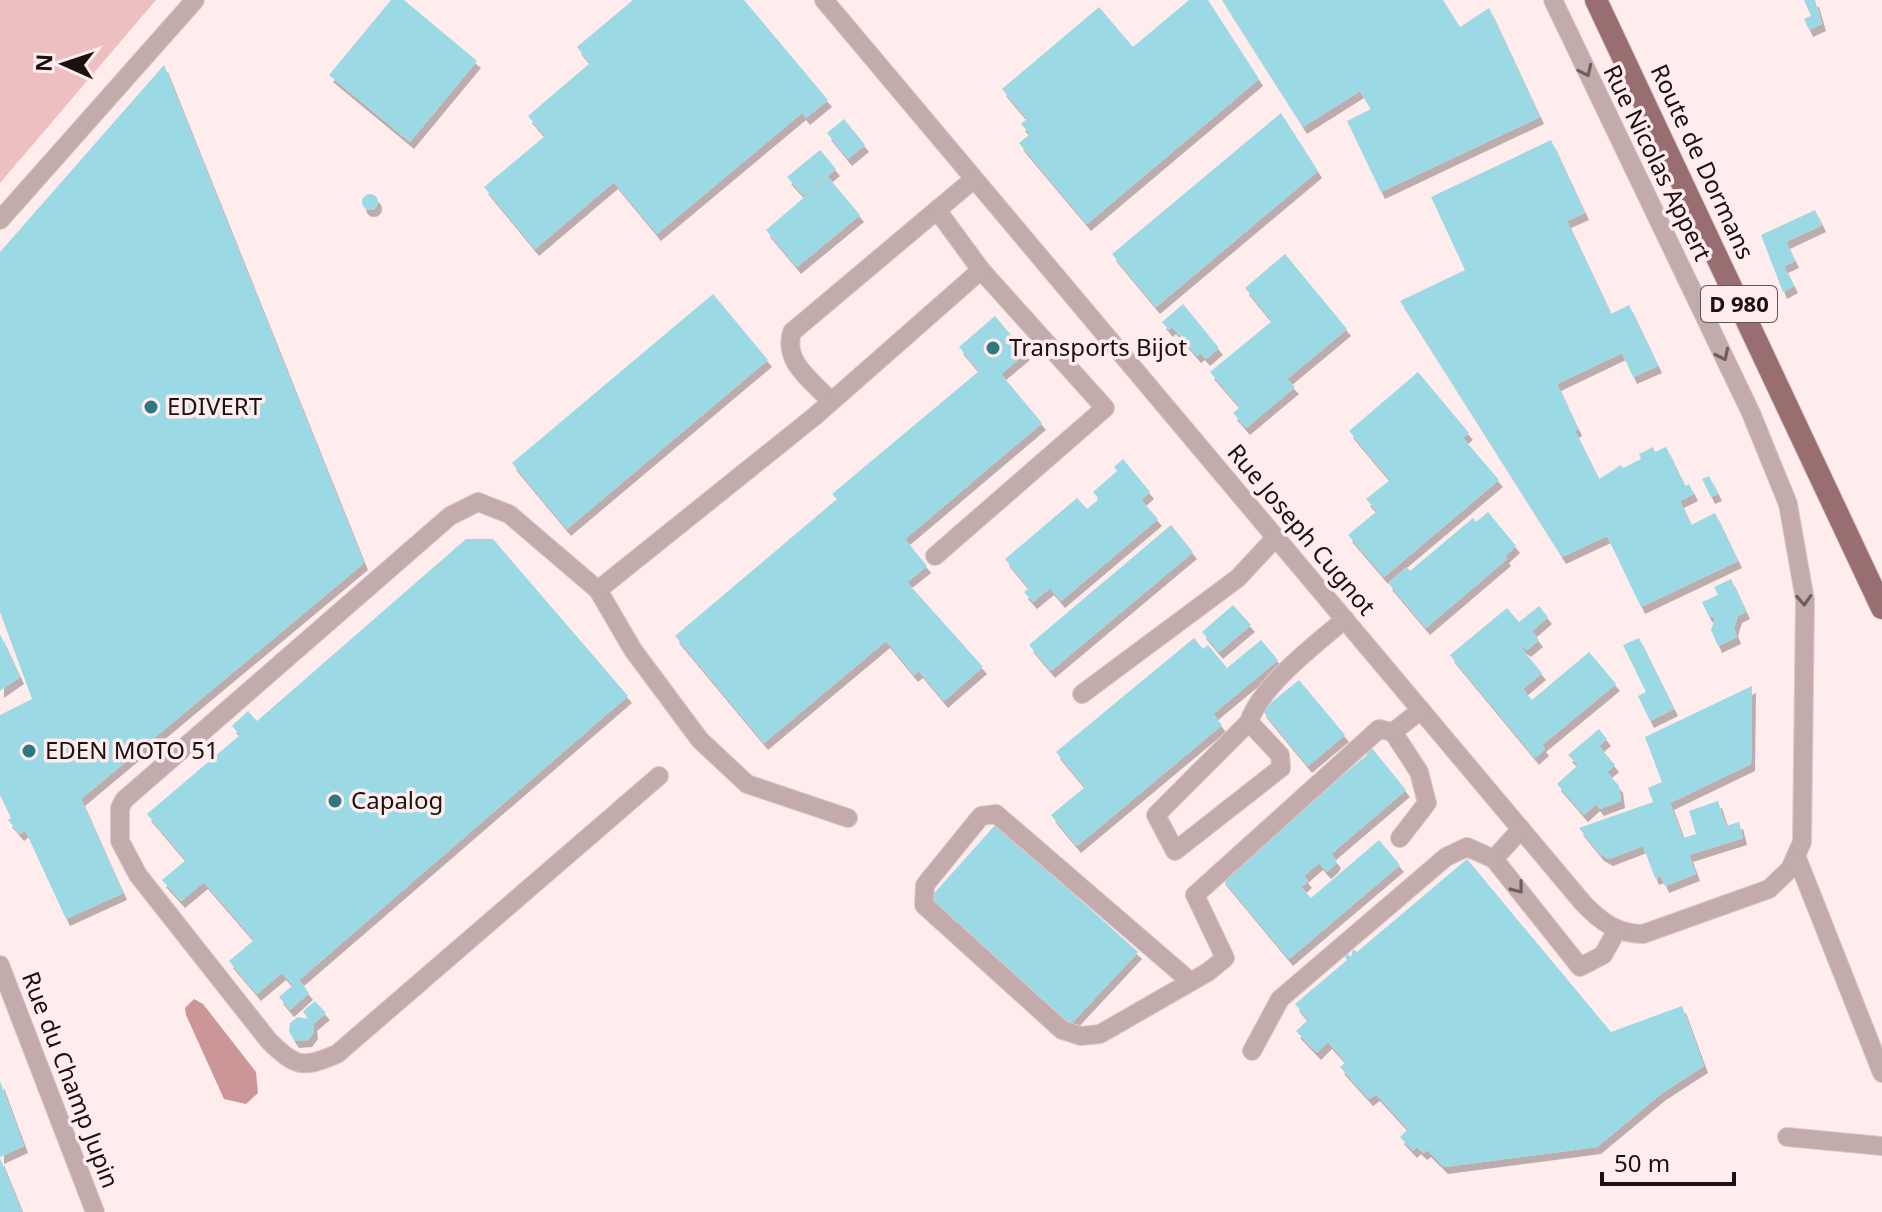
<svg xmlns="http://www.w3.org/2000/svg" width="1882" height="1212" viewBox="0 0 1882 1212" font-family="'Noto Sans',sans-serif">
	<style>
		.green { fill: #edbfc0 }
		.water { fill: #cc9698 }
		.building { fill: #9bd9e5; filter: url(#shadow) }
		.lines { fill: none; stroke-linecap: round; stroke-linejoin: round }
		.minor-casing { stroke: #dbc9ca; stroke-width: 20 }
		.major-casing { stroke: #dbc9ca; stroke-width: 24 }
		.minor { stroke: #c3aaab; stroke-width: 18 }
		.major { stroke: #996e70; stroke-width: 22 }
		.oneway { stroke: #6f5e5e }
		.poi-dot { fill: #307782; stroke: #ffeced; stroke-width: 3 }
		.labels { text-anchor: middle; stroke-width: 7; stroke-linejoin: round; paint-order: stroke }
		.shield { fill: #ffeced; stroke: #5f5353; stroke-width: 2 }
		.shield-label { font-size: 22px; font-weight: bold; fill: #1b1111 }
		.street-label { font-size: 24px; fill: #1b1111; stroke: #ffeced }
		.poi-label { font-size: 24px; fill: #1b1111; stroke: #ffeced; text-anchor: start }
	</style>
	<defs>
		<filter id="shadow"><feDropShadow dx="4" dy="7" stdDeviation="0" flood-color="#0004"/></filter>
	</defs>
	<rect width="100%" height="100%" fill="#ffeced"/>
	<polygon class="green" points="0,0 156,0 0,183"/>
	<polygon class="water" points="194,999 203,1004 256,1072 258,1093 246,1104 224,1099 186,1015 185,1008"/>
	<g class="building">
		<polygon points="391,0 404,0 477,61 410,142 329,75"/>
		<polygon points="633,0 744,0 828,100 806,118 802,113 657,234 614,182 535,249 484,187 545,136 528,116 590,63 577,47"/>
		<polygon points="1189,0 1208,0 1259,79 1087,224 1019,143 1030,134 1021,124 1027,119 1002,89 1099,7 1133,47"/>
		<polygon points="1222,0 1443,0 1460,27 1489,8 1540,117 1381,192 1347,121 1371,109 1360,91 1303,127"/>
		<polygon points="1804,0 1815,0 1822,24 1809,30 1804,19 1811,16"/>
		<polygon points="164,65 364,563 81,799 123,893 66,919 25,830 20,834 8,820 11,818 0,795 0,715 32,699 0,612 0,252"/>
		<polygon points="1281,113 1318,171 1156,307 1112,254"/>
		<polygon points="844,119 865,145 848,159 827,133"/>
		<polygon points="1551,140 1585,213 1567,221 1611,314 1629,305 1658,366 1633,377 1622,353 1557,384 1578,429 1575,431 1599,479 1621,465 1623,468 1641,459 1639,454 1653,447 1655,452 1666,447 1685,486 1689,484 1694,494 1680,501 1691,525 1715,513 1738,561 1641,607 1607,536 1562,557 1400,301 1465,270 1431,197"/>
		<polygon points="820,150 836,169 804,196 787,177"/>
		<polygon points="828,177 860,215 797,267 766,230"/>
		<circle cx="370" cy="202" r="8"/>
		<polygon points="1815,210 1822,225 1786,242 1795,261 1784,266 1794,286 1783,292 1761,235"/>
		<polygon points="1285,254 1347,329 1287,379 1295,387 1246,428 1233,413 1240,407 1210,372 1272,321 1245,288"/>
		<polygon points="713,294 768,360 567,529 512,463"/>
		<polygon points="1183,304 1219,348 1206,359 1201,353 1197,356 1172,327 1169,330 1162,322"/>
		<polygon points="995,316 1026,353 1001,374 1042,423 905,539 927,566 907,582 983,667 944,701 919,671 914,675 886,641 764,743 675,636 837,499 832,494 979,371 959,347"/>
		<polygon points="1418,372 1469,433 1463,438 1499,480 1384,577 1348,535 1377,511 1366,499 1390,480 1349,431"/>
		<polygon points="1123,459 1150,492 1141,500 1158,519 1061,601 1050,588 1033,602 1024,592 1029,588 1005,559 1077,498 1087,509 1099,499 1093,492 1117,471 1114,467"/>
		<polygon points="1709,476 1718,494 1711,497 1702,479"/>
		<polygon points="1488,512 1516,546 1505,556 1507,559 1426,628 1388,583 1407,567 1410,571 1473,518 1476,522"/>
		<polygon points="1171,525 1193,552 1051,671 1029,645"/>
		<polygon points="466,539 493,539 628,696 299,980 309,993 290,1010 279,997 293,985 282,973 257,994 229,961 254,940 204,882 181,901 162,880 186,860 147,814 240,735 232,726 248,711 257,721"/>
		<polygon points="1731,579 1746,612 1738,616 1734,629 1737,637 1718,646 1711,630 1715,618 1708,615 1702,602 1718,595 1714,587"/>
		<polygon points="1233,605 1251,625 1219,652 1202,632"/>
		<polygon points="1539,606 1548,617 1532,631 1539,640 1527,650 1517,643 1542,673 1523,689 1532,700 1589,652 1616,684 1542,745 1545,749 1535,758 1450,655 1507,608 1519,622"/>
		<polygon points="0,634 20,677 0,691"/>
		<polygon points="1194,638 1203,649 1208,645 1227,668 1261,640 1278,660 1213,714 1222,725 1077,846 1051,815 1085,787 1056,752"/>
		<polygon points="1639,638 1674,709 1650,721 1638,696 1646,692 1623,645"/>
		<polygon points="1299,680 1345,735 1308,766 1262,710"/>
		<polygon points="1752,686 1751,764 1670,803 1683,838 1696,834 1689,811 1718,801 1726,826 1739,822 1743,838 1689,855 1696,874 1665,886 1661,876 1655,878 1643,846 1609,859 1600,854 1579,828 1653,802 1648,788 1662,782 1645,737"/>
		<polygon points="1599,729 1607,739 1599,746 1615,765 1607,772 1619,786 1621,801 1600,809 1596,804 1584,815 1557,784 1578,765 1568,755"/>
		<polygon points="1371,747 1406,790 1331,854 1337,861 1334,866 1327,872 1319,863 1304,876 1308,881 1301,887 1311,898 1379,840 1400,865 1289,959 1221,877 1367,755 1365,752"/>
		<polygon points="996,824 1138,952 1070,1025 930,898"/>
		<polygon points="1467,859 1611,1032 1682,1006 1704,1066 1662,1093 1597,1147 1444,1167 1427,1150 1423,1153 1417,1147 1413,1151 1400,1137 1408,1129 1376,1094 1369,1099 1340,1067 1346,1062 1328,1042 1317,1053 1296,1031 1308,1020 1295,1004 1347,960 1344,956 1347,953 1351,957 1353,949 1357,952"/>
		<polygon points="315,1001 326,1013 313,1024 314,1032 308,1040 295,1041 289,1032 290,1023 298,1017 308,1019 303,1011"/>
		<polygon points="0,1081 24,1146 0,1157"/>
		<polygon points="0,1158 22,1212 0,1212"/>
	</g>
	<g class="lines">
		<defs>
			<g id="minor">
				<path d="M824,0L1583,903C1600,921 1617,934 1643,934L1769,889L1790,869L1802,842L1805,600L1788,504L1751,413L1553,0"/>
				<polyline points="0,220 195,0"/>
				<path d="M831,401C811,380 783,362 792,332L937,210"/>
				<polyline points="935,556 1105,408 981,270"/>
				<polyline points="598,590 633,650 700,740 747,784 848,818"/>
				<polyline points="1082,694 1238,578 1276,537"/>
				<polygon points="1249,722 1280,755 1281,768 1175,851 1156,815"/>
				<path d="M1249,722C1261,685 1315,645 1345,619"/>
				<polyline points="1393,732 1419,772 1427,803 1400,838"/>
				<path d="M659,776L337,1054C302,1069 296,1067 269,1041L138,875L120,841V808L124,800L450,516L478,502L509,514L598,590L815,416L981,270L937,210L974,179"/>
				<polyline points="1521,829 1494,859 1580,967 1603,955 1617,930"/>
				<polyline points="1797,858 1882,1073"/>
				<polyline points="0,965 95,1212"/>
				<polyline points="1191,982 996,814 981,816 925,885 924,905 1062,1030 1081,1036 1100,1034 1208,972 1225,958 1195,895 1379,729 1393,732 1421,710"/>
				<polyline points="1252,1051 1280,999 1446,857 1467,847 1494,859"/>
				<polyline points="1787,1137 1882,1146"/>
			</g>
			<polyline id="major" points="1596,0 1882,608"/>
		</defs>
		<use href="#minor" class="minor-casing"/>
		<use href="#major" class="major-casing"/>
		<use href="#minor" class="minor"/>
		<use href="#major" class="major"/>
	</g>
	<defs><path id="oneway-chevron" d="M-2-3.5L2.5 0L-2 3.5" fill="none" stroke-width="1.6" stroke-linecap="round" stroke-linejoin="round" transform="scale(2)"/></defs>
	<g class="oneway">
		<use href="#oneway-chevron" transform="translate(1586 71) rotate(65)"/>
		<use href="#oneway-chevron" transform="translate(1723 355) rotate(64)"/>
		<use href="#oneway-chevron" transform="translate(1804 600) rotate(87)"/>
		<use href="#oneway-chevron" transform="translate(1518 888) rotate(52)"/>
	</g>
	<g class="poi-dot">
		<circle cx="993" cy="348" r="8"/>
		<circle cx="151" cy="407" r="8"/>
		<circle cx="29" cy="751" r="8"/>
		<circle cx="335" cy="801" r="8"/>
	</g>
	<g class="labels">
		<rect class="shield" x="1701" y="286" width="76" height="36" rx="6"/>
		<g class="shield-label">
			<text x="1739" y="312">D 980</text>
		</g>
		<g class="street-label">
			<text transform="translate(1702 162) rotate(65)" y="8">Route de Dormans</text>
			<text transform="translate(1657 163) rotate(64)" y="8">Rue Nicolas Appert</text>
			<text transform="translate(1301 530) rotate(50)" y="8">Rue Joseph Cugnot</text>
			<text transform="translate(70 1080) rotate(69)" y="8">Rue du Champ Jupin</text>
		</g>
		<g class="poi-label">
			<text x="1009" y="356">Transports Bijot</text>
			<text x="167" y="415">EDIVERT</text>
			<text x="45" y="759">EDEN MOTO 51</text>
			<text x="351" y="809">Capalog</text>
		</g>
	</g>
	<g transform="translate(64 64) rotate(273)" stroke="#ffeced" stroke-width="6" paint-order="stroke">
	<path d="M0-6L14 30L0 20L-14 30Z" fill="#1b1111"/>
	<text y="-12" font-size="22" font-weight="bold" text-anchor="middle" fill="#1b1111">N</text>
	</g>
	<path d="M1602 1172v12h132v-12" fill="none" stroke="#1b1111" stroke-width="4"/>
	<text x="1614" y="1172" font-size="24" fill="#1b1111" stroke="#ffeced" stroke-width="6" paint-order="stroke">50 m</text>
</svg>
